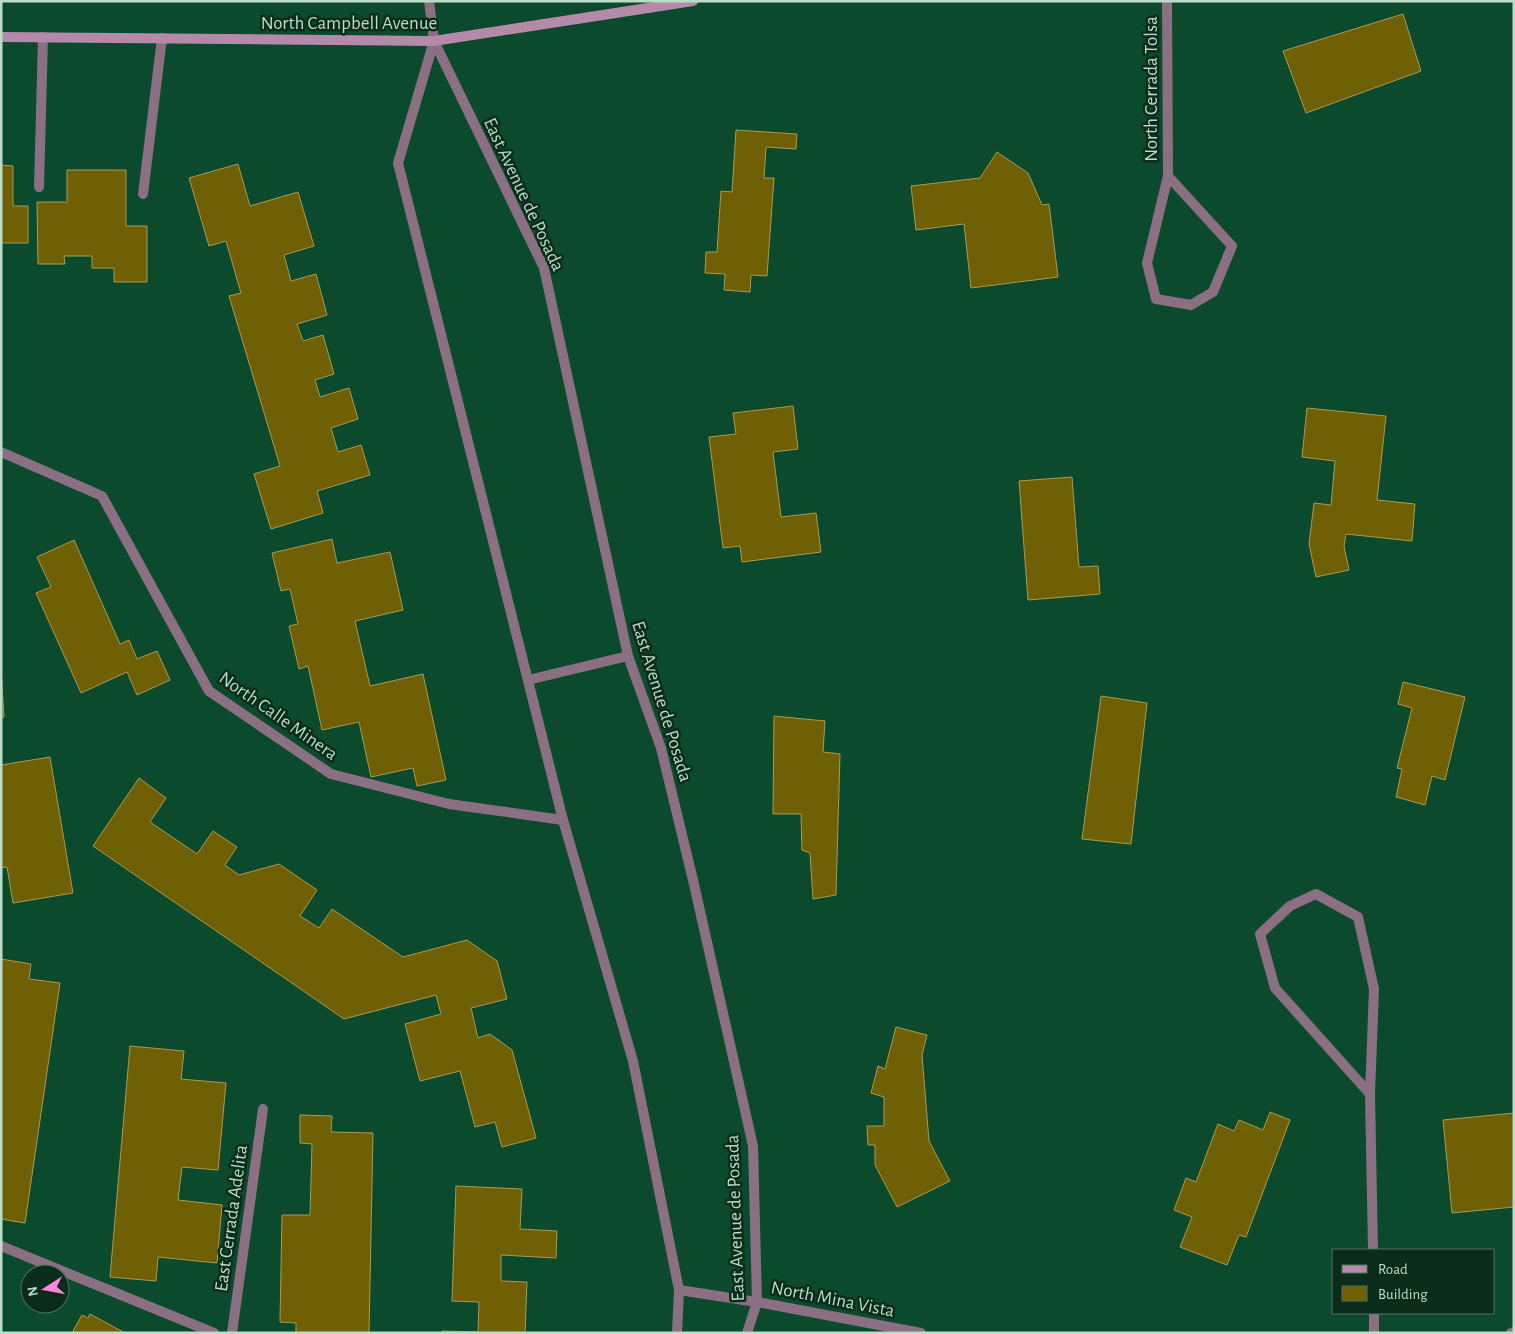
<svg xmlns="http://www.w3.org/2000/svg" width="1515" height="1334" viewBox="0 0 1515 1334" font-family="'Alegreya Sans',sans-serif">
	<style>
		.building { fill: #6f5f05; stroke: #ac9b50 }
		.lines { fill: none; stroke-linecap: round; stroke-linejoin: round }
		.lane { stroke: #8b6f82; stroke-width: 10 }
		.street { stroke: #8b6f82; stroke-width: 10 }
		.secondary { stroke: #b58aa8; stroke-width: 10 }
		.labels { text-anchor: middle; stroke-width: 5; stroke-linejoin: round; paint-order: stroke }
		.street-label { font-size: 19px; fill: #b9ddc6; stroke: #0c2c1b }
	</style>
	<rect width="100%" height="100%" fill="#0c4a2d"/>
	<g class="building">
		<polygon points="1403,14 1421,71 1306,113 1283,51"/>
		<polygon points="736,130 797,134 796,149 766,147 764,178 774,178 767,276 751,275 750,292 724,290 725,274 705,273 706,252 717,252 721,191 732,192"/>
		<polygon points="997,152 1028,173 1042,205 1049,204 1058,277 971,288 964,224 916,230 911,186 980,178"/>
		<polygon points="238,164 250,206 298,192 314,246 284,255 291,281 316,274 327,315 297,324 303,341 323,335 334,374 315,380 320,397 349,388 358,419 331,428 338,452 361,445 370,475 317,491 323,513 271,529 254,474 280,466 229,296 241,293 226,241 209,246 189,178"/>
		<polygon points="1,165 13,166 13,206 28,206 28,243 1,243"/>
		<polygon points="67,170 126,170 126,226 147,226 147,282 114,282 114,268 92,268 92,256 64,256 65,264 38,264 37,202 67,202"/>
		<polygon points="793,406 798,449 773,452 781,517 816,513 821,552 742,562 740,546 723,548 709,437 736,434 733,413"/>
		<polygon points="1307,408 1386,416 1377,500 1415,504 1412,541 1346,534 1344,546 1349,570 1316,577 1309,544 1314,503 1331,505 1335,461 1302,457"/>
		<polygon points="1072,477 1079,567 1098,566 1100,594 1028,600 1019,481"/>
		<polygon points="332,539 337,563 390,552 403,610 355,621 370,686 423,674 446,780 417,786 413,768 371,777 359,722 322,730 308,666 299,669 289,626 298,624 290,589 281,591 272,553"/>
		<polygon points="74,540 120,644 129,640 137,659 157,651 170,680 137,695 127,672 81,693 36,593 51,587 37,557"/>
		<polygon points="1,670 4,717 1,718"/>
		<polygon points="1403,682 1465,697 1445,780 1432,776 1425,805 1396,797 1402,769 1397,768 1412,708 1398,704"/>
		<polygon points="1101,696 1147,703 1131,844 1082,839"/>
		<polygon points="774,716 825,721 823,752 840,754 836,895 813,899 810,853 802,850 801,814 773,814"/>
		<polygon points="50,757 73,893 13,903 7,867 1,868 1,765"/>
		<polygon points="139,778 166,798 150,822 197,854 213,831 237,847 225,865 239,875 279,864 317,890 300,916 319,928 332,909 403,957 467,940 497,961 507,999 471,1008 478,1038 490,1034 512,1050 536,1138 502,1147 495,1122 475,1127 460,1071 420,1081 405,1024 441,1014 436,995 344,1019 93,846"/>
		<polygon points="1,959 31,964 29,979 60,983 25,1223 1,1219"/>
		<polygon points="896,1027 927,1035 922,1055 929,1141 950,1181 897,1207 875,1165 875,1145 868,1145 867,1126 884,1126 884,1097 871,1093 878,1066 885,1069"/>
		<polygon points="130,1046 184,1051 181,1079 226,1083 218,1170 182,1167 178,1200 222,1205 217,1263 158,1257 156,1281 110,1277"/>
		<polygon points="1270,1112 1290,1120 1246,1237 1239,1235 1227,1265 1180,1247 1192,1217 1174,1210 1186,1178 1196,1182 1218,1124 1234,1131 1239,1120 1263,1130"/>
		<polygon points="1514,1113 1514,1207 1452,1213 1443,1120"/>
		<polygon points="300,1115 332,1116 331,1132 373,1133 369,1333 296,1333 296,1323 280,1322 282,1215 310,1215 312,1144 300,1143"/>
		<polygon points="456,1186 522,1189 520,1229 557,1231 556,1258 501,1255 501,1281 527,1282 525,1333 442,1333 442,1331 478,1332 479,1302 452,1301"/>
		<polygon points="90,1314 125,1333 72,1333 82,1315 88,1318"/>
	</g>
	<g class="lines">
		<g class="lane">
			<polyline points="39,187 43,37"/>
			<polyline points="143,194 162,38"/>
		</g>
		<g class="street">
			<polyline points="429,1 434,41 544,268 628,656 661,748 693,880 753,1146 757,1302 747,1333"/>
			<polyline points="1167,1 1168,176 1147,263 1156,299 1191,305 1213,292 1232,246 1168,176"/>
			<polyline points="434,41 398,163 563,820 633,1061 679,1290 677,1333"/>
			<polyline points="1,452 102,496 209,691 331,774 449,804 563,820"/>
			<polyline points="528,680 628,656"/>
			<polyline points="1370,1094 1275,988 1260,934 1290,906 1316,894 1358,917 1374,989 1370,1094 1373,1250"/>
			<polyline points="1,1246 214,1333"/>
			<polyline points="679,1290 757,1302 921,1333"/>
			<polyline points="1374,1313 1374,1333"/>
			<polyline points="232,1333 263,1109"/>
			<polyline points="1511,1333 1514,1332"/>
		</g>
		<polyline class="secondary" points="1,37 434,41 693,1"/>
	</g>
	<g class="labels">
		<g class="street-label">
			<text x="349" y="29">North Campbell Avenue</text>
			<text transform="translate(1150 89) rotate(-90)" y="7">North Cerrada Tolsa</text>
			<text transform="translate(525 194) rotate(65)" y="7">East Avenue de Posada</text>
			<text transform="translate(663 701) rotate(73)" y="7">East Avenue de Posada</text>
			<text transform="translate(279 715) rotate(35)" y="7">North Calle Minera</text>
			<text transform="translate(230 1218) rotate(-82)" y="7">East Cerrada Adelita</text>
			<text transform="translate(734 1218) rotate(-92)" y="7">East Avenue de Posada</text>
			<text transform="translate(833 1298) rotate(11)" y="7">North Mina Vista</text>
		</g>
	</g>
	<rect width="1515" height="1334" fill="none" stroke="#b9ddc6" stroke-width="5"/>
	<rect x="1332" y="1249" width="162" height="65" fill="#0c2c1b" stroke="#51735f"/>
	<rect x="1342" y="1265" width="25" height="8" fill="#b58aa8" stroke="#51735f"/>
	<text x="1378" y="1274" font-size="15" fill="#b9ddc6">Road</text>
	<rect x="1342" y="1286" width="25" height="15" fill="#6f5f05" stroke="#51735f"/>
	<text x="1378" y="1299" font-size="15" fill="#b9ddc6">Building</text>
	<g transform="translate(45 1289) rotate(259)"><circle r="24" fill="#0c2c1b" stroke="#51735f"/>
	<path d="M0-4L9 19L0 12L-9 19Z" fill="#fe85e0"/>
	<text y="-8" font-size="14" font-weight="bold" text-anchor="middle" fill="#b9ddc6">N</text>
	</g>
</svg>
